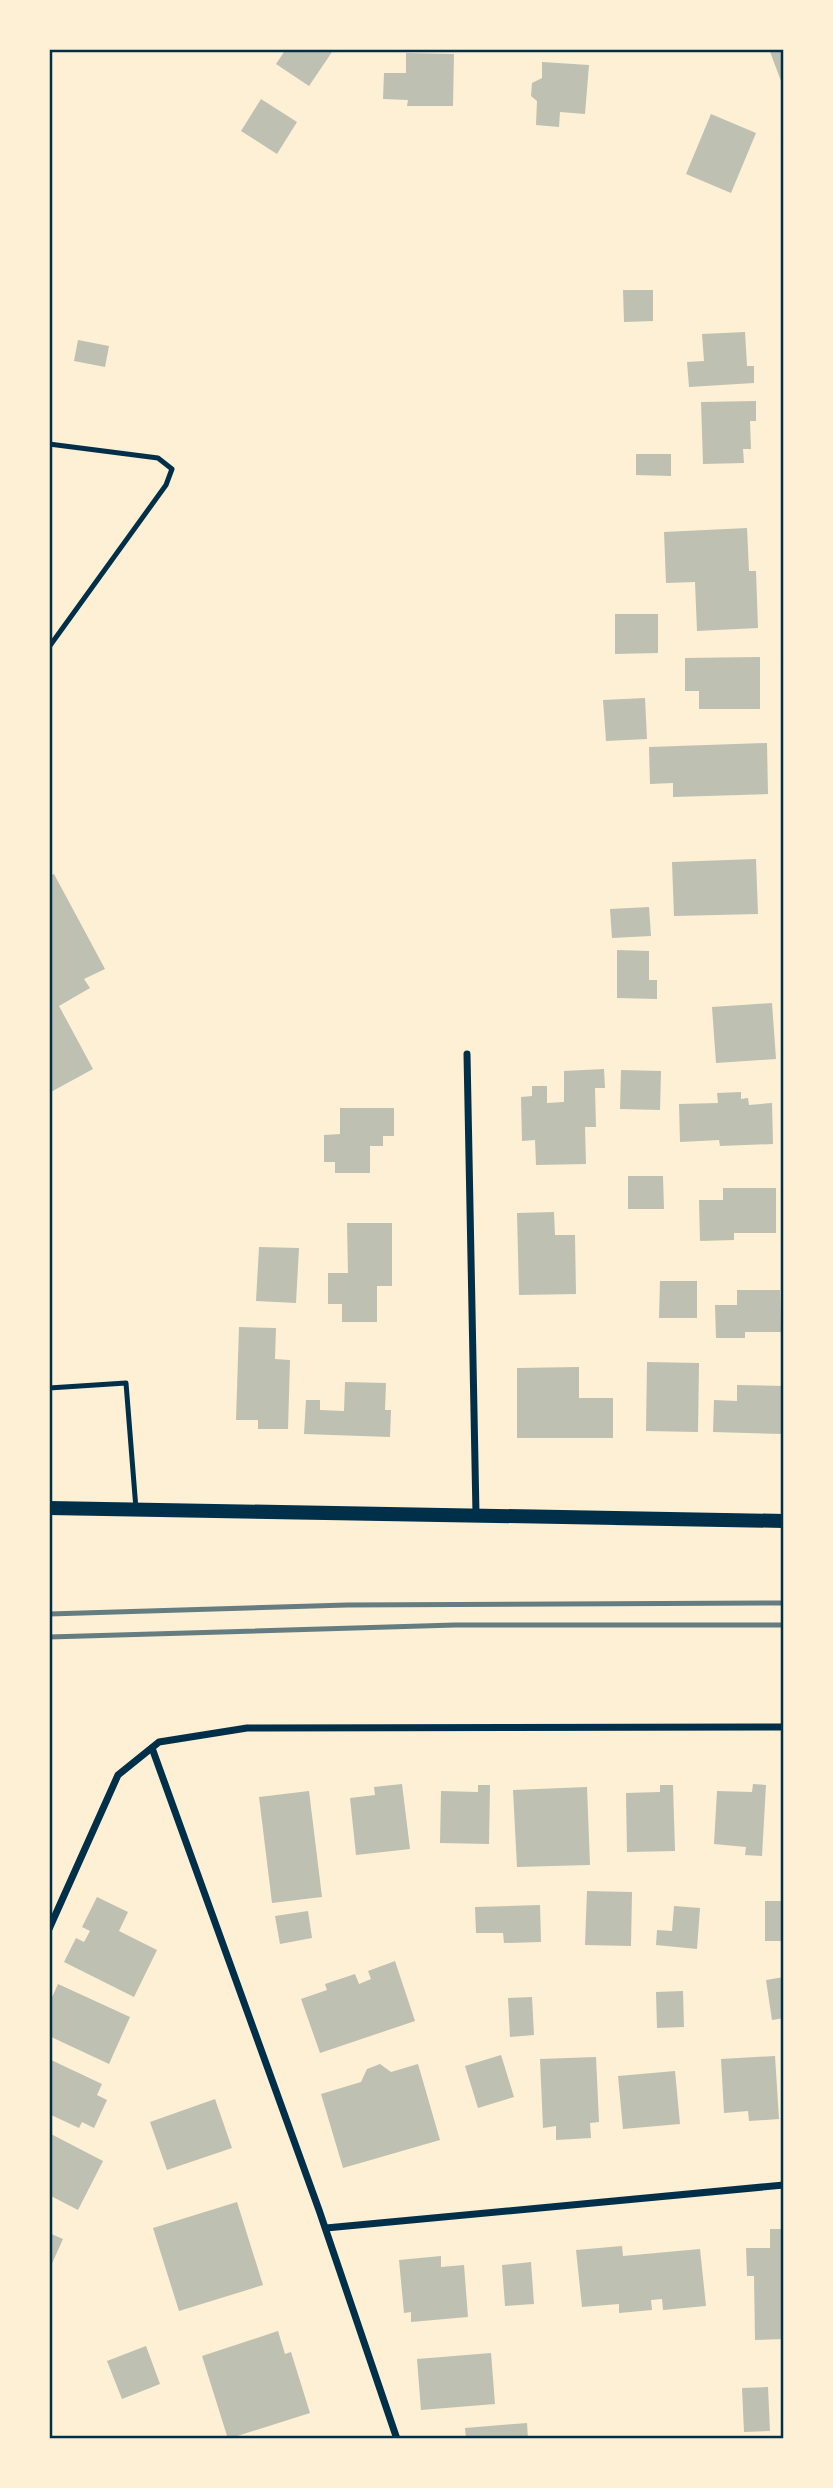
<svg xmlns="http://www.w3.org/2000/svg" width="833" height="2488" viewBox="0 0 833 2488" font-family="Karla,sans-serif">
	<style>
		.building { fill: #bec0b2 }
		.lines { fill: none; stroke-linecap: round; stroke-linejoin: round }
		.service { stroke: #003049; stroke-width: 5 }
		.minor { stroke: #003049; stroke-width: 7 }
		.secondary { stroke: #003049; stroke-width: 14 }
		.rail { stroke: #657d81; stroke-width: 5 }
		.neatline { fill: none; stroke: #003049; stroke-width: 2.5 }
	</style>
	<rect width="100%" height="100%" fill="#fdf0d5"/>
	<g class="building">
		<polygon points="286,49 334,49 309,86 276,64"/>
		<polygon points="769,49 784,49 784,89"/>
		<polygon points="406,53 454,54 453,106 407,106 408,100 383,99 384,73 406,73"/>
		<polygon points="542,62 589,65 585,114 560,112 559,127 536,125 537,101 531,96 532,83 542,78"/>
		<polygon points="261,99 297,122 277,154 241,131"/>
		<polygon points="711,114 756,133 731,193 686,174"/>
		<polygon points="623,290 653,290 653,321 624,322"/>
		<polygon points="745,332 747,366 754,366 754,383 689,387 687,362 704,361 702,334"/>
		<polygon points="78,340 109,346 105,367 74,361"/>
		<polygon points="756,401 756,421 750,421 751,449 743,449 744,463 703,464 701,402"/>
		<polygon points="636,454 671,454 671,476 636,475"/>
		<polygon points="747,528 749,571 756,571 758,628 697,631 695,582 666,583 664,532"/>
		<polygon points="615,614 658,614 658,653 615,654"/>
		<polygon points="760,657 760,709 699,709 699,691 685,691 685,658"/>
		<polygon points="645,698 647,739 606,741 603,700"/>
		<polygon points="767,743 768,794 673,797 673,783 650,784 649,747"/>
		<polygon points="756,859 758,914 674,916 672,862"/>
		<polygon points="54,874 105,969 84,979 90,988 59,1006 93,1069 49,1093 49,876"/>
		<polygon points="649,907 651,936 612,938 610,909"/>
		<polygon points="617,950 649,951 649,980 657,980 657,999 617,998"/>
		<polygon points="772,1003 776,1059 716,1063 712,1007"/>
		<polygon points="604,1069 605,1088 595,1088 596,1127 585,1127 586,1164 536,1165 535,1140 522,1141 521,1097 532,1096 532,1086 547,1086 547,1103 564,1102 564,1071"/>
		<polygon points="621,1070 661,1071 660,1110 620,1109"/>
		<polygon points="741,1092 741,1099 748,1098 749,1105 772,1103 773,1144 720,1146 719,1140 680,1142 679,1104 718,1103 717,1093"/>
		<polygon points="340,1108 394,1108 394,1136 383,1136 383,1146 370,1146 370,1173 335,1173 335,1162 324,1162 324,1135 340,1134"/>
		<polygon points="628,1176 663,1176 664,1209 628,1209"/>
		<polygon points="723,1188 776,1188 776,1233 734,1233 734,1240 700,1241 699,1200 723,1200"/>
		<polygon points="554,1212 555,1235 575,1235 576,1294 519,1295 517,1213"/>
		<polygon points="347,1223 392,1223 392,1286 377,1286 377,1322 342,1322 342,1304 328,1304 328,1273 348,1273"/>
		<polygon points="259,1247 299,1248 296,1303 256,1301"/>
		<polygon points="660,1281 697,1281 697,1318 659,1318"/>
		<polygon points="737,1290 780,1290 781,1332 745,1332 745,1338 716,1338 715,1305 737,1305"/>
		<polygon points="239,1327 276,1328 275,1359 290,1360 288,1429 258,1429 258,1420 236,1420"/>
		<polygon points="647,1362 699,1363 698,1432 646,1431"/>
		<polygon points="579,1367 579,1398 613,1398 613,1438 517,1438 517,1368"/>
		<polygon points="345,1382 386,1383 385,1410 391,1410 390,1437 304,1434 306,1400 320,1400 320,1410 344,1411"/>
		<polygon points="737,1385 784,1386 784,1434 713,1432 714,1400 737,1401"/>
		<polygon points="402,1784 410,1849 356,1855 350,1798 375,1795 374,1787"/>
		<polygon points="753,1784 766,1785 762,1856 745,1855 746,1847 714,1844 717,1791 752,1792"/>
		<polygon points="478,1785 490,1785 489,1844 440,1843 441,1791 478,1792"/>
		<polygon points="660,1785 673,1785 675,1851 627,1852 626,1793 660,1792"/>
		<polygon points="587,1787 590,1865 517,1867 513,1790"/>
		<polygon points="309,1791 322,1897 272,1903 259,1797"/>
		<polygon points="587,1891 632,1892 631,1946 585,1945"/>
		<polygon points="97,1897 128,1912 119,1931 157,1950 134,1997 64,1962 76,1938 84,1942 90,1931 82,1927"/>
		<rect x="765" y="1901" width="19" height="40"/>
		<polygon points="540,1905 541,1942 504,1943 503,1933 476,1933 475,1907"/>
		<polygon points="674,1906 700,1908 697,1949 656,1945 657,1930 672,1931"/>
		<polygon points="308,1911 312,1938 280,1944 275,1916"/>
		<polygon points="395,1961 415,2021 320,2053 301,1999 327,1990 325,1984 355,1974 359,1984 371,1979 368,1971"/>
		<polygon points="784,1977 784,2018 772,2020 766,1980"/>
		<polygon points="58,1984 130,2017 109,2064 49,2036 49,2004"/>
		<polygon points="683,1991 684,2027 657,2028 656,1992"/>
		<polygon points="532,1997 534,2035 510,2037 508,1998"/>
		<polygon points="501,2055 514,2097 478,2108 465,2066"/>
		<polygon points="775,2056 779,2119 749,2121 748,2111 724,2113 721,2059"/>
		<polygon points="596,2057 599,2122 590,2123 591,2138 556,2140 556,2126 543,2128 540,2059"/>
		<polygon points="49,2059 102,2084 97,2095 107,2100 94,2128 82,2122 79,2128 49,2114"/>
		<polygon points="380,2064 391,2072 418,2064 440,2140 343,2168 321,2094 361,2082 367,2069"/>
		<polygon points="675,2071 680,2124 623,2129 618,2076"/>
		<polygon points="215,2099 232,2148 167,2170 150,2122"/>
		<polygon points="49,2133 103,2161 78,2210 49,2195"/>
		<polygon points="237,2202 263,2285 179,2311 153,2228"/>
		<polygon points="770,2229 784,2229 784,2339 755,2340 754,2276 747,2276 746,2248 770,2248"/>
		<polygon points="49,2233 63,2239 49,2270"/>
		<polygon points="622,2246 623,2256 700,2249 706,2306 663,2310 662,2299 651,2300 652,2310 619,2313 619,2304 582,2307 576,2250"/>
		<polygon points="441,2256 441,2267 464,2265 468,2317 411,2322 411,2312 404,2313 399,2260"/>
		<polygon points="531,2262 534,2304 505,2306 502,2265"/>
		<polygon points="278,2331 285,2354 291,2352 310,2413 228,2439 202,2356"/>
		<polygon points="146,2346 160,2384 122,2399 107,2361"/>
		<polygon points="491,2353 495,2404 421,2410 417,2359"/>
		<polygon points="768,2387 770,2431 744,2432 742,2388"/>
		<polygon points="527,2423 528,2439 466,2439 465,2428"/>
	</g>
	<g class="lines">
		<g class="service">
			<polyline points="49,444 158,458 172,469 166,485 49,647"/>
			<polyline points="49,1388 126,1383 136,1509"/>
		</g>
		<g class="minor">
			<polyline points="467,1054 476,1514"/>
			<polyline points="152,1748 319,2210 397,2439"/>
			<polyline points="49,1929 118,1775 159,1742 247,1728 784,1727"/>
			<polyline points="326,2228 784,2185"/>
		</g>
		<polyline class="secondary" points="49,1508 784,1521"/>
		<g class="rail">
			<polyline points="49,1614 347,1605 784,1603"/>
			<polyline points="49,1637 455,1625 784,1625"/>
		</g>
	</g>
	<rect width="833" height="2488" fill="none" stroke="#fdf0d5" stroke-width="102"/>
	<rect x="51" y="51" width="731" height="2386" class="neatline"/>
</svg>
